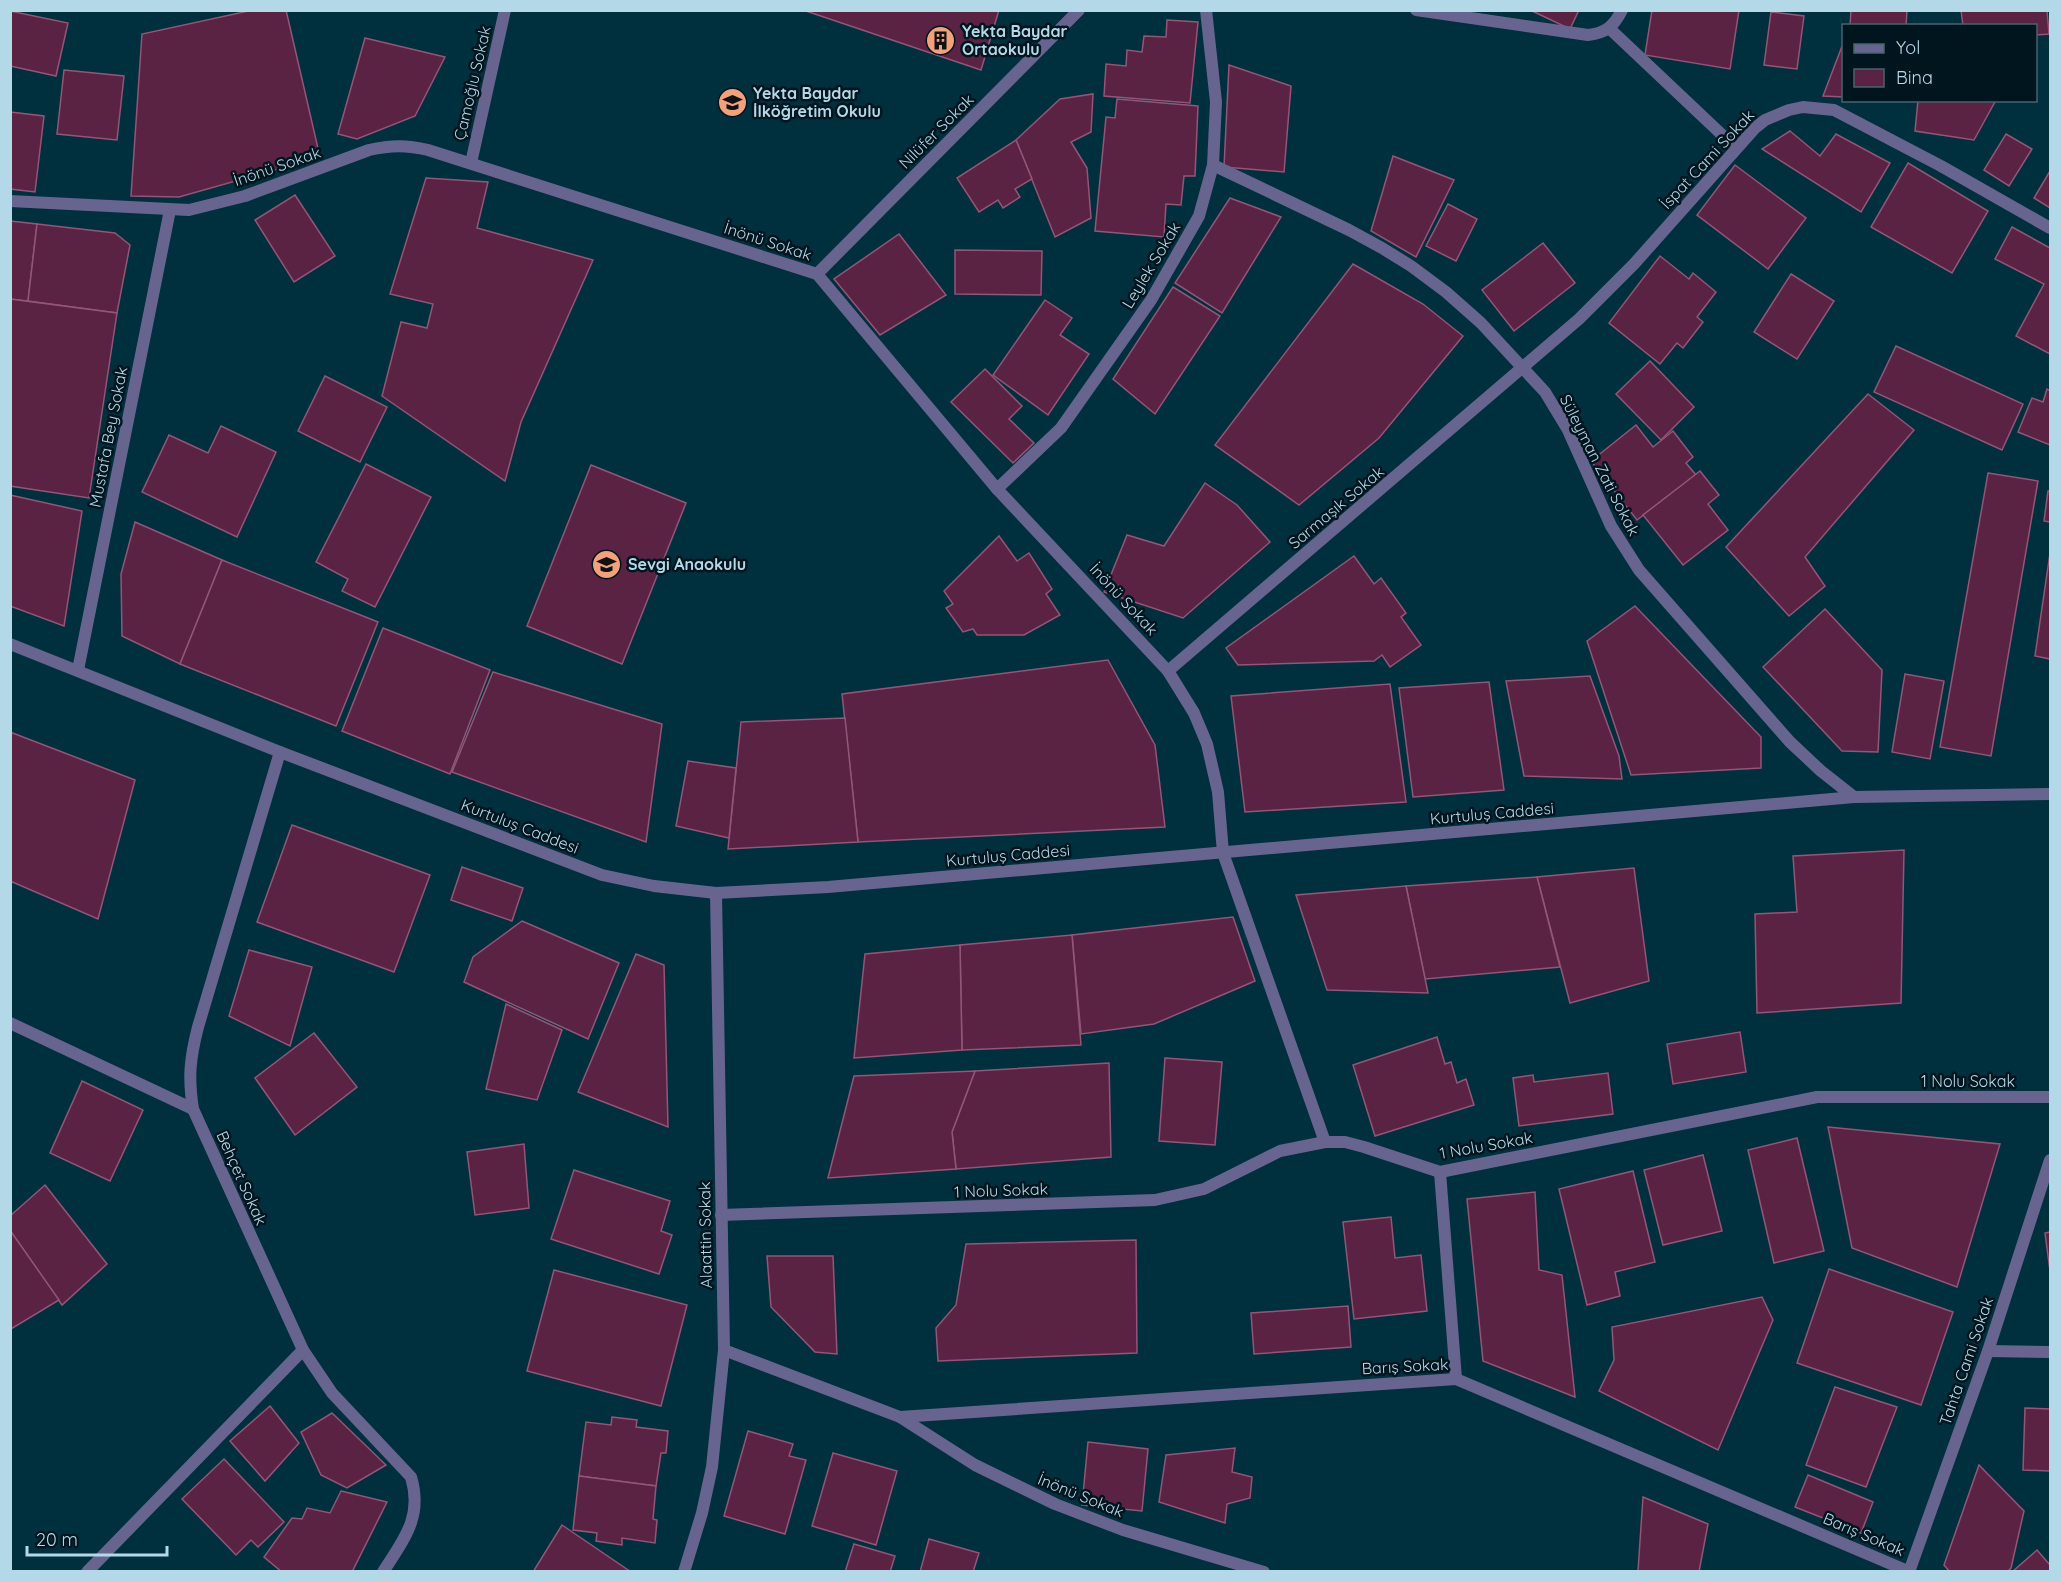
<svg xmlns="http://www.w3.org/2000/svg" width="2061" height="1582" viewBox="0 0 2061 1582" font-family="Quicksand,sans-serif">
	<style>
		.building { fill: #5a2243; stroke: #925677; stroke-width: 1.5 }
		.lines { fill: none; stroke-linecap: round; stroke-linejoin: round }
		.street { stroke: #67658f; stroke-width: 12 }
		.labels { text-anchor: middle; stroke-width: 5; stroke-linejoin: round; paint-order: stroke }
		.poi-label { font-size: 16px; font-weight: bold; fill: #b3d9e9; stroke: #00151e; text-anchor: start }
		.street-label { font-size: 16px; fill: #b3d9e9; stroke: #00151e }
	</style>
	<rect width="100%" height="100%" fill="#002f3e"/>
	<g class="building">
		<polygon points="253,10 286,10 320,157 179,197 131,196 142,34"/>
		<polygon points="803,10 999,10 981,70"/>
		<polygon points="1530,10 1579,10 1570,29"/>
		<polygon points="1652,10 1739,10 1730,69 1645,55"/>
		<polygon points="1851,10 1907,10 1906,26 1850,26"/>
		<polygon points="1961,10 2047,10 2049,34 2036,35 2036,26 1963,26"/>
		<polygon points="10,11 68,23 56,76 10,66"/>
		<polygon points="1771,12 1804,16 1797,69 1764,65"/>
		<polygon points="1167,20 1198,22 1190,103 1104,96 1106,64 1126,66 1127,50 1142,52 1144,36 1166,37"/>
		<polygon points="365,38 445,57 415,116 357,139 338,134"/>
		<polygon points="1844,41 1844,97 1823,96"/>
		<polygon points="1229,65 1291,86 1284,172 1224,167"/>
		<polygon points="64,70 124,76 117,140 57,134"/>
		<polygon points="1093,94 1091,132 1071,142 1087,168 1091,218 1055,237 1016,140 1060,99"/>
		<polygon points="1117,99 1198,106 1195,176 1184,176 1181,205 1166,204 1164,237 1095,231 1106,117 1115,118"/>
		<polygon points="1918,100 1996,100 1974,140 1915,131"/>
		<polygon points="10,112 44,116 35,192 10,189"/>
		<polygon points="1790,131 1820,156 1836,134 1890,163 1861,212 1762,149"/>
		<polygon points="2006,134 2032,149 2009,186 1984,170"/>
		<polygon points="1016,140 1032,179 1015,189 1020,197 1003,208 998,200 979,212 957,178"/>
		<polygon points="1393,156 1454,180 1416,257 1371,231"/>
		<polygon points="1908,163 1988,211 1952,273 1871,227"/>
		<polygon points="1735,165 1806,218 1768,269 1697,215"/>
		<polygon points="2050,171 2050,208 2034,198"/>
		<polygon points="426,178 488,182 477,228 593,260 521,422 505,481 382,396 401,322 427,328 433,304 390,294"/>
		<polygon points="295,195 335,256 294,282 255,220"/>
		<polygon points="1230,198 1281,217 1222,313 1175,283"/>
		<polygon points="1448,204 1477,219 1456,261 1426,246"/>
		<polygon points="10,221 37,224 28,301 10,299"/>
		<polygon points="37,224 115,233 130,245 117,313 28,301"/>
		<polygon points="2012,227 2050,248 2050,354 2016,336 2044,284 1995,259"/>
		<polygon points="899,234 946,295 880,335 834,279"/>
		<polygon points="1543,243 1575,283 1514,331 1482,290"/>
		<polygon points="955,250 1042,251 1041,295 955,294"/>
		<polygon points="1660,256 1689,279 1693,273 1716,292 1697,317 1703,322 1683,348 1677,343 1660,364 1609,323"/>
		<polygon points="1353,264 1423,304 1463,336 1379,438 1299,505 1215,445"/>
		<polygon points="1791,274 1834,301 1797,359 1754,332"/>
		<polygon points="1173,287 1220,316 1155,414 1113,379"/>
		<polygon points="10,299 117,313 89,498 10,486"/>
		<polygon points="1045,300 1072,318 1060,335 1089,354 1048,415 993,375"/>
		<polygon points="1896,346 2023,404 2002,450 1874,392"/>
		<polygon points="1650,361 1694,407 1661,440 1616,394"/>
		<polygon points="985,369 1022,406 1009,419 1034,443 1013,463 951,402"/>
		<polygon points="325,376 387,407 360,462 298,431"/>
		<polygon points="2047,389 2050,391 2050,445 2018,432 2032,398 2043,402"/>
		<polygon points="1868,394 1914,430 1805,557 1825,586 1789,616 1726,547"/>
		<polygon points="1636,425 1653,447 1673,431 1693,457 1686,463 1696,475 1637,520 1591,461"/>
		<polygon points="221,426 276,452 237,537 142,492 169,435 208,453"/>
		<polygon points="366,464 431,497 375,607 342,591 348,579 316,562"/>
		<polygon points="591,465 686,503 622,664 527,626"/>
		<polygon points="1700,471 1719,495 1708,504 1728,530 1683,565 1643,515"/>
		<polygon points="1988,473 2038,481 1991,756 1940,747"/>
		<polygon points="1205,483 1237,505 1270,542 1183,618 1104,592 1127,535 1164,546"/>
		<polygon points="2048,491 2050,491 2050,522 2044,521"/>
		<polygon points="10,495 82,511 64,626 10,606"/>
		<polygon points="135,522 222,560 180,664 122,636 121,574"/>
		<polygon points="999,536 1017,561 1029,553 1052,589 1046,594 1060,615 1024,635 977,635 973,629 963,632 946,608 953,604 944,591"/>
		<polygon points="2050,553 2050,659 2035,656"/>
		<polygon points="1354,556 1374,584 1381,578 1406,613 1401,617 1421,645 1390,667 1382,655 1374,661 1238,665 1226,648"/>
		<polygon points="222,560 378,622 336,726 180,664"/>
		<polygon points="1635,606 1761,737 1761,768 1631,775 1587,641"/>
		<polygon points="1825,609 1882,670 1878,752 1842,751 1763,667"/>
		<polygon points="383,628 490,670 450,774 342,731"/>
		<polygon points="1108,660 1155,745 1165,827 858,842 842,694"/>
		<polygon points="493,672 662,724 646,842 452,772"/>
		<polygon points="1905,674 1944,681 1930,759 1892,752"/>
		<polygon points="1590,676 1619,756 1622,779 1524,776 1506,681"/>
		<polygon points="1489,682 1504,790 1413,797 1399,688"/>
		<polygon points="1390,684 1406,802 1245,812 1231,696"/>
		<polygon points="845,718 858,842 728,849 741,722"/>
		<polygon points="10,732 135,780 98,919 10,881"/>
		<polygon points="688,761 736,768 729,838 676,826"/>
		<polygon points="292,825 430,875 394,972 257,922"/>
		<polygon points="1904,850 1901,1003 1757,1013 1755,914 1797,912 1793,856"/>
		<polygon points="462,867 523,888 512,921 451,900"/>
		<polygon points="1634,868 1649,981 1570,1003 1537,877"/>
		<polygon points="1537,877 1560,967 1425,979 1406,886"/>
		<polygon points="1406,886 1428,993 1327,990 1296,895"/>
		<polygon points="1233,917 1255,981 1154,1024 1081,1034 1072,935"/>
		<polygon points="522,921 619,963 588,1039 464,982 473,957"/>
		<polygon points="1072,935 1081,1045 962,1050 960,945"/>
		<polygon points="960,945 962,1050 854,1058 865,954"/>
		<polygon points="249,950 312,967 290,1046 229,1016"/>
		<polygon points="636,954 664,965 668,1127 578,1092"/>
		<polygon points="506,1004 562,1030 537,1100 486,1089"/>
		<polygon points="1740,1032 1746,1072 1673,1084 1667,1044"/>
		<polygon points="314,1033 357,1087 295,1135 255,1078"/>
		<polygon points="1437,1037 1445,1064 1451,1062 1457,1083 1466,1079 1474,1105 1375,1136 1353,1065"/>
		<polygon points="1165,1058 1222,1062 1215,1145 1159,1141"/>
		<polygon points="1109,1063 1111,1157 956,1169 952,1132 975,1071"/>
		<polygon points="975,1071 952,1132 956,1169 828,1178 854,1076"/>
		<polygon points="1608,1073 1613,1114 1519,1126 1513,1078 1533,1075 1534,1082"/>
		<polygon points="82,1081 143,1110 110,1181 50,1153"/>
		<polygon points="1828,1127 2000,1144 1957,1287 1852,1248"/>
		<polygon points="1797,1138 1824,1251 1774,1263 1748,1150"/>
		<polygon points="524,1144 529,1208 475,1215 467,1152"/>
		<polygon points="1703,1155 1722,1231 1663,1245 1644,1170"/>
		<polygon points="574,1170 670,1201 661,1231 672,1235 659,1274 551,1239"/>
		<polygon points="1633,1171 1655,1262 1615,1272 1620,1296 1587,1305 1559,1189"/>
		<polygon points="45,1185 107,1264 62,1305 10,1231 10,1216"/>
		<polygon points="1535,1192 1539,1270 1562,1275 1575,1397 1483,1361 1467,1199"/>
		<polygon points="1391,1217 1395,1258 1421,1255 1427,1311 1354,1319 1343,1222"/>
		<polygon points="2050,1232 2050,1271 2045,1233"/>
		<polygon points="12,1233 59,1300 11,1329 10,1234"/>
		<polygon points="1136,1240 1137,1353 938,1361 936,1328 956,1305 966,1244"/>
		<polygon points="767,1256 833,1256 837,1354 815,1352 771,1307"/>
		<polygon points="1829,1269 1953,1312 1921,1405 1797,1363"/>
		<polygon points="554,1270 687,1305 661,1406 527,1371"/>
		<polygon points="1762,1297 1773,1320 1718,1450 1599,1391 1614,1360 1612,1327"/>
		<polygon points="1348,1306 1351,1347 1254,1354 1251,1313"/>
		<polygon points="1835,1387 1897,1407 1866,1487 1806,1465"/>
		<polygon points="270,1406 299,1443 265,1481 230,1441"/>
		<polygon points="2025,1408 2050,1409 2050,1471 2023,1470"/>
		<polygon points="332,1413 386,1465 347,1488 321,1475 301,1432"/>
		<polygon points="612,1417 637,1420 636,1427 668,1431 666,1453 661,1453 656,1486 579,1476 586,1422 611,1425"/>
		<polygon points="748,1431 793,1444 789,1456 806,1460 785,1534 724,1516"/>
		<polygon points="1088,1442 1148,1449 1142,1511 1082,1505"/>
		<polygon points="1235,1448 1232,1472 1252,1477 1250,1498 1227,1504 1225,1523 1159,1502 1166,1455"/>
		<polygon points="833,1453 897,1471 876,1545 812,1526"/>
		<polygon points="224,1459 284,1522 258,1547 251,1540 236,1555 182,1499"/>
		<polygon points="1979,1465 2024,1511 2011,1568 2007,1572 1950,1572 1944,1565"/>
		<polygon points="1808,1475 1873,1502 1861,1533 1795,1507"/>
		<polygon points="579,1476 656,1486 653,1519 657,1520 655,1543 622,1538 622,1545 596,1541 597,1533 573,1530"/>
		<polygon points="341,1491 387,1502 352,1572 282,1572 264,1557 292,1518 302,1519 307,1508 330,1513"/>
		<polygon points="1643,1497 1708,1524 1699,1572 1638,1571"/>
		<polygon points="562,1525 631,1572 533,1572"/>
		<polygon points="929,1539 979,1553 973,1572 920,1572"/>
		<polygon points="854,1544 895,1556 890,1572 845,1572"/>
		<polygon points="2037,1550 2050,1565 2050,1572 2012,1572"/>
	</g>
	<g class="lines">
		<g class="street">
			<path d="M1416,10L1588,35C1606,33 1614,26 1622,10"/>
			<polyline points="1610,29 1736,148"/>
			<polyline points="471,163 505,10"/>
			<polyline points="1213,165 1349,230 1382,248 1411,266 1446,292 1481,323 1545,392 1568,430 1611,526 1639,570 1790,742 1821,771 1854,797"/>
			<path d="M10,201L189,210L245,196L369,150C391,145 407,145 428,150L817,274L997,489L1168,671L1194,713L1207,744L1218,792L1223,853L1325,1142"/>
			<polyline points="817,274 1079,10"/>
			<polyline points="997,489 1061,428 1151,300 1199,216 1213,165 1216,102 1206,10"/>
			<polyline points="10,644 280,752 602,875 654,886 716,893 828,887 1854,797 2050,794"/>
			<polyline points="78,670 170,210"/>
			<polyline points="1168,671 1579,319 1634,264 1755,128 1765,120 1789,110 1803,107 1834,110 1941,166 2050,228"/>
			<path d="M280,752L198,1027C190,1058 188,1077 193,1109L303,1350L332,1393L411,1477C423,1517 404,1539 383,1572"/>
			<polyline points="10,1023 193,1109"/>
			<polyline points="1440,1172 1456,1379"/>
			<polyline points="721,1215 1155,1200 1204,1189 1280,1151 1325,1142 1345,1142 1364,1147 1440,1172 1817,1097 2050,1097"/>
			<polyline points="724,1350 900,1417 975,1465 1055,1504 1123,1530 1264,1572"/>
			<polyline points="1988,1351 2050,1352"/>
			<polyline points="900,1417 1456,1379 1910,1572"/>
			<polyline points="87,1572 303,1350"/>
			<polyline points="684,1572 702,1513 712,1467 724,1350 716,893"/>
			<polyline points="1909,1572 1988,1351 2050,1160"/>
		</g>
	</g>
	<defs>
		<symbol id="building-disc" viewBox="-11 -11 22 22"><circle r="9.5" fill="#f1a17b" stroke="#00151e"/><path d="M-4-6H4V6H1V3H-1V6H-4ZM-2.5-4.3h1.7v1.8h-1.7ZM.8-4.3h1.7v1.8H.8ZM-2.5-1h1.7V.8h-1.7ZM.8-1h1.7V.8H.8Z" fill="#111"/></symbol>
		<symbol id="school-disc" viewBox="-11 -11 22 22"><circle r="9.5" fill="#f1a17b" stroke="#00151e"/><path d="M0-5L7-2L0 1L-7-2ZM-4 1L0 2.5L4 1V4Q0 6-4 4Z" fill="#111"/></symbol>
	</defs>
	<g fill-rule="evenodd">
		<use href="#building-disc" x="924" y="24" width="33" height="33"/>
		<use href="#school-disc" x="716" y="86" width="33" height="33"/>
		<use href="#school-disc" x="590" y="548" width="33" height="33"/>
	</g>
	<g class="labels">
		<g class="poi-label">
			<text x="962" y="37">Yekta Baydar<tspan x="962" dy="18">Ortaokulu</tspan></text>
			<text x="753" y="99">Yekta Baydar<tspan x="753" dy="18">İlköğretim Okulu</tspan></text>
			<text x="628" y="570">Sevgi Anaokulu</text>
		</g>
		<g class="street-label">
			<text transform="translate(472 83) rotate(-77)" y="6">Çamoğlu Sokak</text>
			<text transform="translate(936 131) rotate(-45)" y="6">Nilüfer Sokak</text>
			<text transform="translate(1707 159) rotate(-47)" y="6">İspat Cami Sokak</text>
			<text transform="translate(277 166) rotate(-19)" y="6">İnönü Sokak</text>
			<text transform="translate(768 241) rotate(18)" y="6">İnönü Sokak</text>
			<text transform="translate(1151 265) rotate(-59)" y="6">Leylek Sokak</text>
			<text transform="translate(108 437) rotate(-79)" y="6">Mustafa Bey Sokak</text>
			<text transform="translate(1600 465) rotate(63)" y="6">Süleyman Zati Sokak</text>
			<text transform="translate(1336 507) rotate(-40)" y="6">Sarmaşık Sokak</text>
			<text transform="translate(1124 599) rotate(47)" y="6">İnönü Sokak</text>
			<text transform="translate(1492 813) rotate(-5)" y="6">Kurtuluş Caddesi</text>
			<text transform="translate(520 826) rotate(21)" y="6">Kurtuluş Caddesi</text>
			<text transform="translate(1008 855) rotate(-5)" y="6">Kurtuluş Caddesi</text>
			<text x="1968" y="1087">1 Nolu Sokak</text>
			<text transform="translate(1486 1145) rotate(-10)" y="6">1 Nolu Sokak</text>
			<text transform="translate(242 1178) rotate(66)" y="6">Behçet Sokak</text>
			<text transform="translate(1001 1190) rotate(-2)" y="6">1 Nolu Sokak</text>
			<text transform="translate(705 1235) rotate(-91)" y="6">Alaattin Sokak</text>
			<text transform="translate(1966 1361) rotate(-71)" y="6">Tahta Cami Sokak</text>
			<text transform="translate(1405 1366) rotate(-3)" y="6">Barış Sokak</text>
			<text transform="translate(1081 1495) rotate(22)" y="6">İnönü Sokak</text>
			<text transform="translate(1864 1534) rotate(23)" y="6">Barış Sokak</text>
		</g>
	</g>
	<rect width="2061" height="1582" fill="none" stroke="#b3d9e9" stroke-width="24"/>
	<rect x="1842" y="24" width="195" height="78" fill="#00151e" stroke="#48636f" stroke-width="1.5"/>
	<rect x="1854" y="44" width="30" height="9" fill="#67658f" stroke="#48636f" stroke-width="1.5"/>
	<text x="1896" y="54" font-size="18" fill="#b3d9e9">Yol</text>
	<rect x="1854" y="69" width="30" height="18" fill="#5a2243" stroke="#48636f" stroke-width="1.5"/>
	<text x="1896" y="84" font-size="18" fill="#b3d9e9">Bina</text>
	<path d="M27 1546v9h140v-9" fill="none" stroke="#b3d9e9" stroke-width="3"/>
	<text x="36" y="1546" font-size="18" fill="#b3d9e9" stroke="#00151e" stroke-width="4.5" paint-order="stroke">20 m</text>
</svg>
